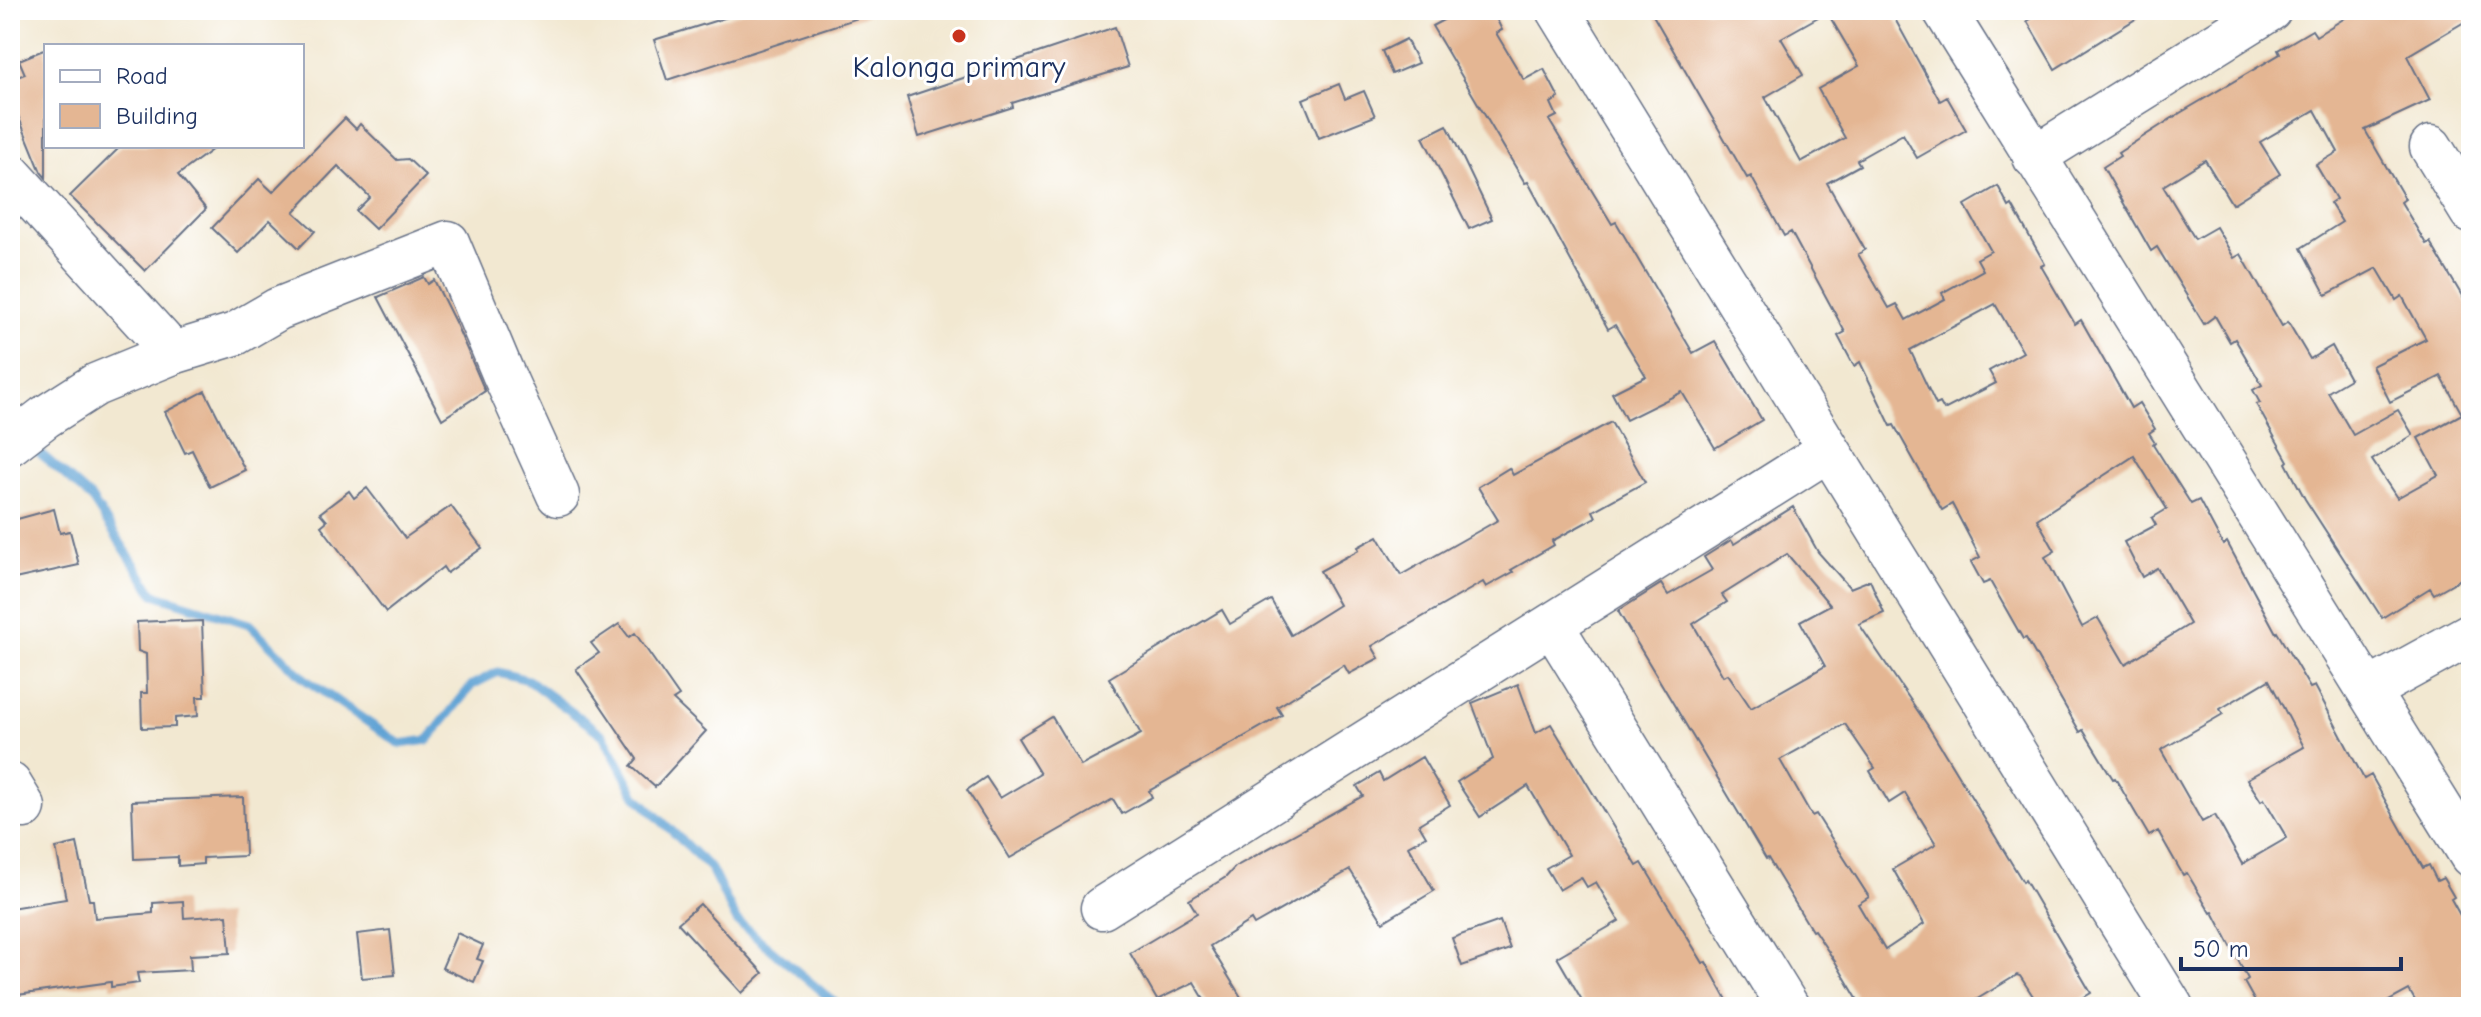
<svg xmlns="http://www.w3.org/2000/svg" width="2481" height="1017" viewBox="0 0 2481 1017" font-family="'Comic Neue',sans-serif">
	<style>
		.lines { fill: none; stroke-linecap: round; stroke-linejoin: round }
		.stream { stroke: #60a3d4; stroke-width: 9 }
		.building { fill: #e4b693; fill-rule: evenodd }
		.minor-casing { stroke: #667086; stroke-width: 45 }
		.minor { stroke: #fff; stroke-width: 42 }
		.poi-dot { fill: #c8321e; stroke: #fff; stroke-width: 3 }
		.labels { text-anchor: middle; stroke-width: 6; stroke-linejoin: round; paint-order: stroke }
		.poi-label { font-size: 30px; fill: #1b2f5e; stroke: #fff }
	</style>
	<rect width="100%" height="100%" fill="#fff"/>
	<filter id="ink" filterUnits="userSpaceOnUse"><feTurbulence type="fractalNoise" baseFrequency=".0125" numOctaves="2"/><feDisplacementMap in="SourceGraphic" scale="16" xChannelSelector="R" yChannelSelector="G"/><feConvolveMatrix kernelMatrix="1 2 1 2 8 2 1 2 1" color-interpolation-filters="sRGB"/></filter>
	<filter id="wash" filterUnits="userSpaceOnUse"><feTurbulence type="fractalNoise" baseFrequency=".006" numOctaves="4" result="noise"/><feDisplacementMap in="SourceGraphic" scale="32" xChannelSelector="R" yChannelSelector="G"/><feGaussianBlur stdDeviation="1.8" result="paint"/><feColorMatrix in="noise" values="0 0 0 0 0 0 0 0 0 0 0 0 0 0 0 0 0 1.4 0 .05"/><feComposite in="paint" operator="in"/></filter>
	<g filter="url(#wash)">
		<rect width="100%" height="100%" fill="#f2e8d1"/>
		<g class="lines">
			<polyline class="stream" points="32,446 91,498 154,594 249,624 306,680 400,744 428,740 472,685 498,672 528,680 603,735 636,796 711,869 737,921 840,1007"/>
		</g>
		<g id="blocks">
			<g class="building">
				<polygon points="750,10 867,10 867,15 667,80 654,40"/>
				<polygon points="1462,10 1492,10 1502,30 1496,33 1524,80 1544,69 1559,98 1551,103 1557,116 1549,120 1612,224 1616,222 1693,353 1715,341 1762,420 1715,448 1682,392 1626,420 1612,393 1646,376 1615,325 1608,329 1528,182 1525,183 1432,26"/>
				<path d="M1650,10H1890L1940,101L1947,97L1966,130L1917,158L1903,134L1857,160L1860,165L1827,183L1865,250L1858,254L1889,308L1897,304L1906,320L1945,299L1942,293L1983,270L1977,259L1991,251L1965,205L1998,186L2009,207L2012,205L2045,264L2041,266L2075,324L2081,320L2131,408L2139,403L2155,429L2149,433L2155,442L2153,444L2191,504L2199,500L2223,545L2227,542L2276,633L2277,632L2310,688L2315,686L2364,779L2371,775L2423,868L2429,865L2437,881L2443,878L2454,897L2451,899L2471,935V1007H2419L2409,990L2378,1007H2258L2244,982L2248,979L2213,912L2211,913L2187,873L2183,875L2158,831L2149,836L2115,778L2113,779L2083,730L2080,732L2026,638L2023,639L1990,581L1983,584L1971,562L1980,557L1952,504L1942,510L1894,425L1891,426L1860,362L1854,366L1838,336L1845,332L1791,232L1784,236L1751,176L1747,178ZM1827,12L1859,66L1818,89L1845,138L1801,162L1765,97L1803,75L1781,38ZM1995,304L2023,352L1989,371L1996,383L1944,410L1940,403L1936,405L1910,350ZM2134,456L2167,509L2152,518L2156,525L2124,542L2142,577L2157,568L2190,624L2125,664L2098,618L2082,627L2045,557L2055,551L2037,519ZM2269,680L2304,747L2247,779L2261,801L2264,799L2287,838L2242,864L2215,815L2202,822L2161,750L2223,714L2220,709Z"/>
				<polygon points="2047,10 2150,10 2055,69 2027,21"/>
				<path d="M2358,10H2471V18L2407,56L2430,100L2365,130L2405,199L2401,202L2426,244L2430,242L2471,311V573L2434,594L2430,588L2382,618L2305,499L2286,463L2288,461L2256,404L2260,403L2253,390L2262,385L2235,339L2230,342L2215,316L2204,324L2157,247L2151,251L2103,167L2120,156L2118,153L2180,113L2280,54L2278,50L2312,30L2316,36ZM2315,110L2338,152L2316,165L2336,199L2330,203L2342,222L2301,248L2326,295L2377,268L2396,300L2402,296L2426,339L2372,366L2390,402L2441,376L2462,414L2418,438L2438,475L2397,498L2372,460L2413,435L2398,410L2353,435L2328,392L2350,379L2332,346L2310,359L2288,322L2282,326L2241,254L2234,258L2216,227L2195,239L2163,186L2205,160L2232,204L2280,174L2260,142Z"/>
				<polygon points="1115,27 1128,67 1012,103 1013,107 919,137 907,97"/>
				<polygon points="1406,39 1418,63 1392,74 1382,51"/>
				<polygon points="46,49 46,178 41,172 17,113 10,116 10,80 25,74 19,60"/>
				<polygon points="1339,84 1345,99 1364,91 1375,116 1319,138 1303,99"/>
				<polygon points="345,118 356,129 360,124 397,160 408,159 426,176 375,229 356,211 370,197 338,166 294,212 315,231 299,248 270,220 238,253 212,228 259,179 273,192"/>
				<polygon points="1447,125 1492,219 1469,229 1423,137"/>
				<polygon points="121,146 217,146 178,175 206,209 145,271 70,196"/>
				<polygon points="424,277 428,284 434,280 456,324 485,391 442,419 378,297"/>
				<polygon points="205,391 245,470 210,487 192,450 185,453 165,412"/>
				<polygon points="1611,422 1645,482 1593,511 1596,517 1552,541 1554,545 1511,570 1513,572 1486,587 1483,582 1372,646 1379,658 1349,674 1344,665 1277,707 1282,715 1149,791 1152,797 1122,814 1113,799 1010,858 967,790 986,777 1000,798 1040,774 1018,738 1052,717 1081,766 1141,734 1109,678 1222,610 1230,624 1271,600 1291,635 1339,605 1320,571 1359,550 1358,547 1378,536 1401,575 1498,520 1478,487 1509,468 1513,475"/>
				<polygon points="367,488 405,538 451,506 482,548 447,573 443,567 386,612 321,526 327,521 320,513 349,491 354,498"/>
				<path d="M1793,507L1818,552L1850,588L1870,580L1884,613L1859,624L1928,726L2023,882L2025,880L2091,993L2068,1007H2040L2020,976L2017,975L1964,1007H1862L1836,963L1814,930L1812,931L1768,858L1766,859L1618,611L1661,584L1668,595L1712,570L1704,557L1731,540L1734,544ZM1787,554L1830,605L1800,621L1825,666L1751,708L1728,674L1723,676L1693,624L1727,602L1722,595ZM1845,724L1875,768L1870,771L1889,803L1905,793L1936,844L1893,869L1924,924L1885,950L1858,904L1869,897L1816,814L1812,816L1780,760Z"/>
				<polygon points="54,509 60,533 70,531 79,565 10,580 10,521"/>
				<polygon points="181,620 181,622 202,621 205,697 197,697 198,716 175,718 175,727 142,728 141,693 147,693 146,654 138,651 137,622"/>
				<polygon points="619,624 629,637 635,633 679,696 673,700 706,731 655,787 631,766 637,759 576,669 599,653 591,643"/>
				<polygon points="1518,684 1536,733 1551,724 1637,866 1642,863 1703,963 1706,962 1731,1007 1586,1007 1557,957 1619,921 1596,882 1587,887 1581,877 1559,890 1546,868 1569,855 1528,786 1480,817 1457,782 1493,759 1472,703"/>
				<polygon points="1422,757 1450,805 1419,824 1426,836 1408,846 1434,891 1383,922 1350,870 1254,925 1251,920 1210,946 1247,1007 1209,1007 1194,982 1157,1000 1130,953 1197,913 1189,900 1226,877 1235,867 1363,796 1357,786 1379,773 1383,781"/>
				<polygon points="243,797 245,856 203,858 203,864 178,866 178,857 134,859 132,801"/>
				<polygon points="77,843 89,900 93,900 95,918 153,913 153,903 183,901 184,918 227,915 230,953 190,955 191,970 137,973 139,983 111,987 111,982 10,996 10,908 66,899 56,848"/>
				<polygon points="700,904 763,973 742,993 678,923"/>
				<polygon points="1500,921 1510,949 1462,966 1452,938"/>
				<polygon points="390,930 395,975 362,978 357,934"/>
				<polygon points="457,933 483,945 477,959 483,961 474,982 442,968"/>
			</g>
		</g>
	</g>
	<g filter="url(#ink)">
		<use href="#blocks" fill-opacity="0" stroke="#667086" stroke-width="2"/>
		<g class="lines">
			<defs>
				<g id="minor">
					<polyline points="1558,10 2172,1007"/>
					<polyline points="1944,10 2471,856"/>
					<polyline points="2431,147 2471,212"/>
					<polyline points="2034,157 2270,10"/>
					<polyline points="10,174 173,353"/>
					<polyline points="10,444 45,417 95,385 173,353 235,334 278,309 448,242 502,371 558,495"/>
					<polyline points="1552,625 1788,1007"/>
					<polyline points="2369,690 2471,634"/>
					<polyline points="10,784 24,807"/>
					<polyline points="1102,908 1827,451"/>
				</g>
			</defs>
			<use href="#minor" class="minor-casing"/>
			<use href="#minor" class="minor"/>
		</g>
	</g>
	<circle class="poi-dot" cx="959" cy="36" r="8"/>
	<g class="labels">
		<g class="poi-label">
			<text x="959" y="77">Kalonga primary</text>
		</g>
	</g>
	<rect width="2481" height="1017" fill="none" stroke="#fff" stroke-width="40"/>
	<rect x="44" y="44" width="260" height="104" fill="#ffffff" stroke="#a4acbf" stroke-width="2"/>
	<rect x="60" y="70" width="40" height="12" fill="#ffffff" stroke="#a4acbf" stroke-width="2"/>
	<text x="116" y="84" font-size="24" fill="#1b2f5e">Road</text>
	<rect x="60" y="104" width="40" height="24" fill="#e4b693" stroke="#a4acbf" stroke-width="2"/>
	<text x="116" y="124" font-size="24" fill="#1b2f5e">Building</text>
	<path d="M2181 957v12h220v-12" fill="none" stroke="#1b2f5e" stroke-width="4"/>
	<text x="2193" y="957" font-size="24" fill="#1b2f5e" stroke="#ffffff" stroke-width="6" paint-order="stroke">50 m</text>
</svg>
